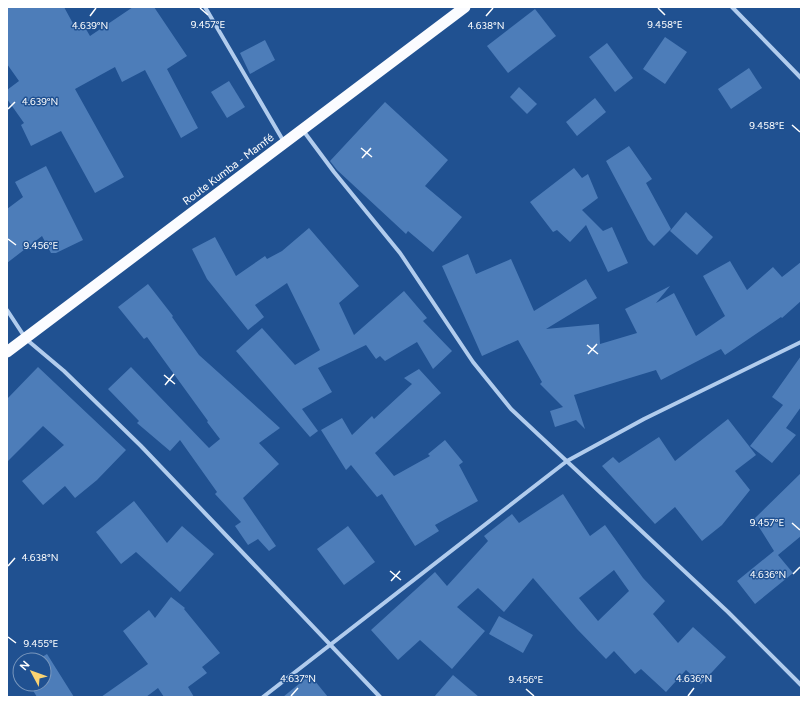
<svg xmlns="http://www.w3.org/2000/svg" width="808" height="704" viewBox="0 0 808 704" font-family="Figtree,sans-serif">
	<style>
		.building { fill: #4d7db9; fill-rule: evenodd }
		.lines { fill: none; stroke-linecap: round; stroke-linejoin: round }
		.minor { stroke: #b1cced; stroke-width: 4 }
		.trunk { stroke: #fbfcff; stroke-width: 11 }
		.ticks { fill: none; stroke: #fff; stroke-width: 1.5 }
		.labels { text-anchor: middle; stroke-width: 3; stroke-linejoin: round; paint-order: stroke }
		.street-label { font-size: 11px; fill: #fff; stroke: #205191 }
		.ticks-label { font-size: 10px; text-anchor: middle; fill: #fff; stroke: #205191; stroke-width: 3; stroke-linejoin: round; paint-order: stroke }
	</style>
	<rect width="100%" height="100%" fill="#205191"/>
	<g class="building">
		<polygon points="7,7 64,7 76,29 83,24 90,36 133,7 154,7 187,56 167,69 198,128 181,138 145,70 122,82 115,67 75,89 124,177 95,193 61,131 31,146 21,125 24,123 7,99 7,90 19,81 7,64"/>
		<polygon points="535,9 556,36 508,73 487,46"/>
		<polygon points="665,37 687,52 665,84 643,69"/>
		<polygon points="265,40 275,60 250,74 240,53"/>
		<polygon points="607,43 633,78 615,92 589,57"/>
		<polygon points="749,68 762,88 731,109 718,89"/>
		<polygon points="229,81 245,107 227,118 211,92"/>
		<polygon points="519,87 537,104 527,114 510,97"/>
		<polygon points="595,98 606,112 577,136 566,122"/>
		<polygon points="385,102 448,160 425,186 462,217 433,252 408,231 406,234 337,170 330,161"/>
		<polygon points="629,146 652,179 646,183 671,229 654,246 648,240 606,161"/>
		<polygon points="46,166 83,240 56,253 51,253 42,236 7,263 7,209 23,197 15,182"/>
		<polygon points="574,168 582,178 588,174 598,198 582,210 603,231 612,227 628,263 608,272 586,225 570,242 557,230 553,232 530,202"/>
		<polygon points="686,212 713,237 697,255 670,231"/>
		<polygon points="309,228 359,286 339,303 354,335 404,291 427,318 423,321 452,351 433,369 417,342 385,361 380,356 376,359 366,345 318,368 332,392 302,409 318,431 310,437 236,351 262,328 295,365 320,350 287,283 255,305 264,317 248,330 207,279 192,249 215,237 236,276 265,256 267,259 282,251"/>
		<polygon points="468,254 476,274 511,259 534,311 586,279 597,298 546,329 599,324 600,344 637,333 625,309 670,286 656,303 674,293 696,336 725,316 703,276 730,261 747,290 773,267 782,277 801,262 801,301 782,318 781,317 725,355 721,349 661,380 656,370 574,395 585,429 576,420 555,427 550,411 563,407 540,384 542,382 518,340 482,356 442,266"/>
		<polygon points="148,284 173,316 172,317 199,355 280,428 259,443 279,464 243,498 276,546 269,551 258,539 248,545 235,526 241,522 215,494 217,492 180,440 170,451 137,423 139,421 108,389 131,367 209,448 220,439 207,422 208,421 147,337 144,339 118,307"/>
		<polygon points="801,356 801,407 786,428 796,435 772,463 750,446 783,405 772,397"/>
		<polygon points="38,367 126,450 97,480 75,498 65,486 43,505 22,481 64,445 43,426 7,462 7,399"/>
		<polygon points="419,369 441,393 375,453 394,476 430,456 428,454 445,440 463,462 459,465 478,501 435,525 439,531 415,546 382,494 377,497 351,465 346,470 321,430 342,418 352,435 372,416 374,419 412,384 404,378"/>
		<polygon points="728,419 756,455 735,471 750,490 722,525 702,541 675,507 655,524 602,466 613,457 619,463 659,437 675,461"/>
		<polygon points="801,473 801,536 778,555 793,573 755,604 737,581 774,551 754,519"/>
		<path d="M563,494L590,536L605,525L643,578L665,601L653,614L678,643L693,627L726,657L701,684L686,670L666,692L641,669L635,674L614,651L606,659L577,629L533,578L504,612L478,588L457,607L485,631L452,669L420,640L398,660L371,630L435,572L447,586L488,541L484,536L512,514L519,523ZM614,570L629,591L598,621L579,598Z"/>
		<polygon points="134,501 167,543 182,526 214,554 180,592 136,552 121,564 96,532"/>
		<polygon points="348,526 375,562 344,585 317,549"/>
		<polygon points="171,597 185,608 184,609 220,653 202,667 207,673 188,687 194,697 164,697 158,688 146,697 101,697 148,664 123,631 149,610 155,618"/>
		<polygon points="499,616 533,635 523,653 489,634"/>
		<polygon points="47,654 74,697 37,697 29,684 44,684 44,660 37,660"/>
		<polygon points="310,675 328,697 283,697"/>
		<polygon points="453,675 479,697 434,697"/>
	</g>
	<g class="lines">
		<g class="minor">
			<polyline points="205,7 284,142"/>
			<polyline points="732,7 801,78"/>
			<polyline points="302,129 334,172 400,253 473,362 511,409 728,612 801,685"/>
			<polyline points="7,310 26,339 64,371 141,446 380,697"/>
			<polyline points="263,697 567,461 644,419 801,342"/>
		</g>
		<polyline class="trunk" points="7,352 465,7"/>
	</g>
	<path class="ticks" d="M200,8L208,15M658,8L665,15M90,16L96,8M486,16L493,8M8,109L15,102M792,125L800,132M361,148L372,157M362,158L371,148M8,239L16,245M587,345L598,354M588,354L597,344M164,375L175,384M165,385L174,374M792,523L800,530M8,566L15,558M390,571L401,580M793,574L800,567M391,581L400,571M8,637L16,643M526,689L534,696M291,696L298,688M688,696L694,688"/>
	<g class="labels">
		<g class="street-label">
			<text transform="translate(228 169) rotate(-37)" y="4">Route Kumba - Mamfé</text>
		</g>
	</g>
	<g class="ticks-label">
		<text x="665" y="28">9.458°E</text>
		<text x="208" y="28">9.457°E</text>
		<text x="90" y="29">4.639°N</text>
		<text x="486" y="29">4.638°N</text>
		<text x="40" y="105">4.639°N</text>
		<text x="767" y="129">9.458°E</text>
		<text x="41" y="249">9.456°E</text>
		<text x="767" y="526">9.457°E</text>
		<text x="40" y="561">4.638°N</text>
		<text x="768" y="578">4.636°N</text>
		<text x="41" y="647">9.455°E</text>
		<text x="298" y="682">4.637°N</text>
		<text x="694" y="682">4.636°N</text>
		<text x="526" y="683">9.456°E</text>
	</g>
	<rect width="808" height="704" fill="none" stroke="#ffffff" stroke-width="16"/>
	<g transform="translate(32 672) rotate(311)"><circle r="19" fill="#205191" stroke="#7997bd"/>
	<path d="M0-3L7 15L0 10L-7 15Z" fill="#fad372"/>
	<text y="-6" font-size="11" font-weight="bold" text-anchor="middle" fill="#ffffff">N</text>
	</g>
</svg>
